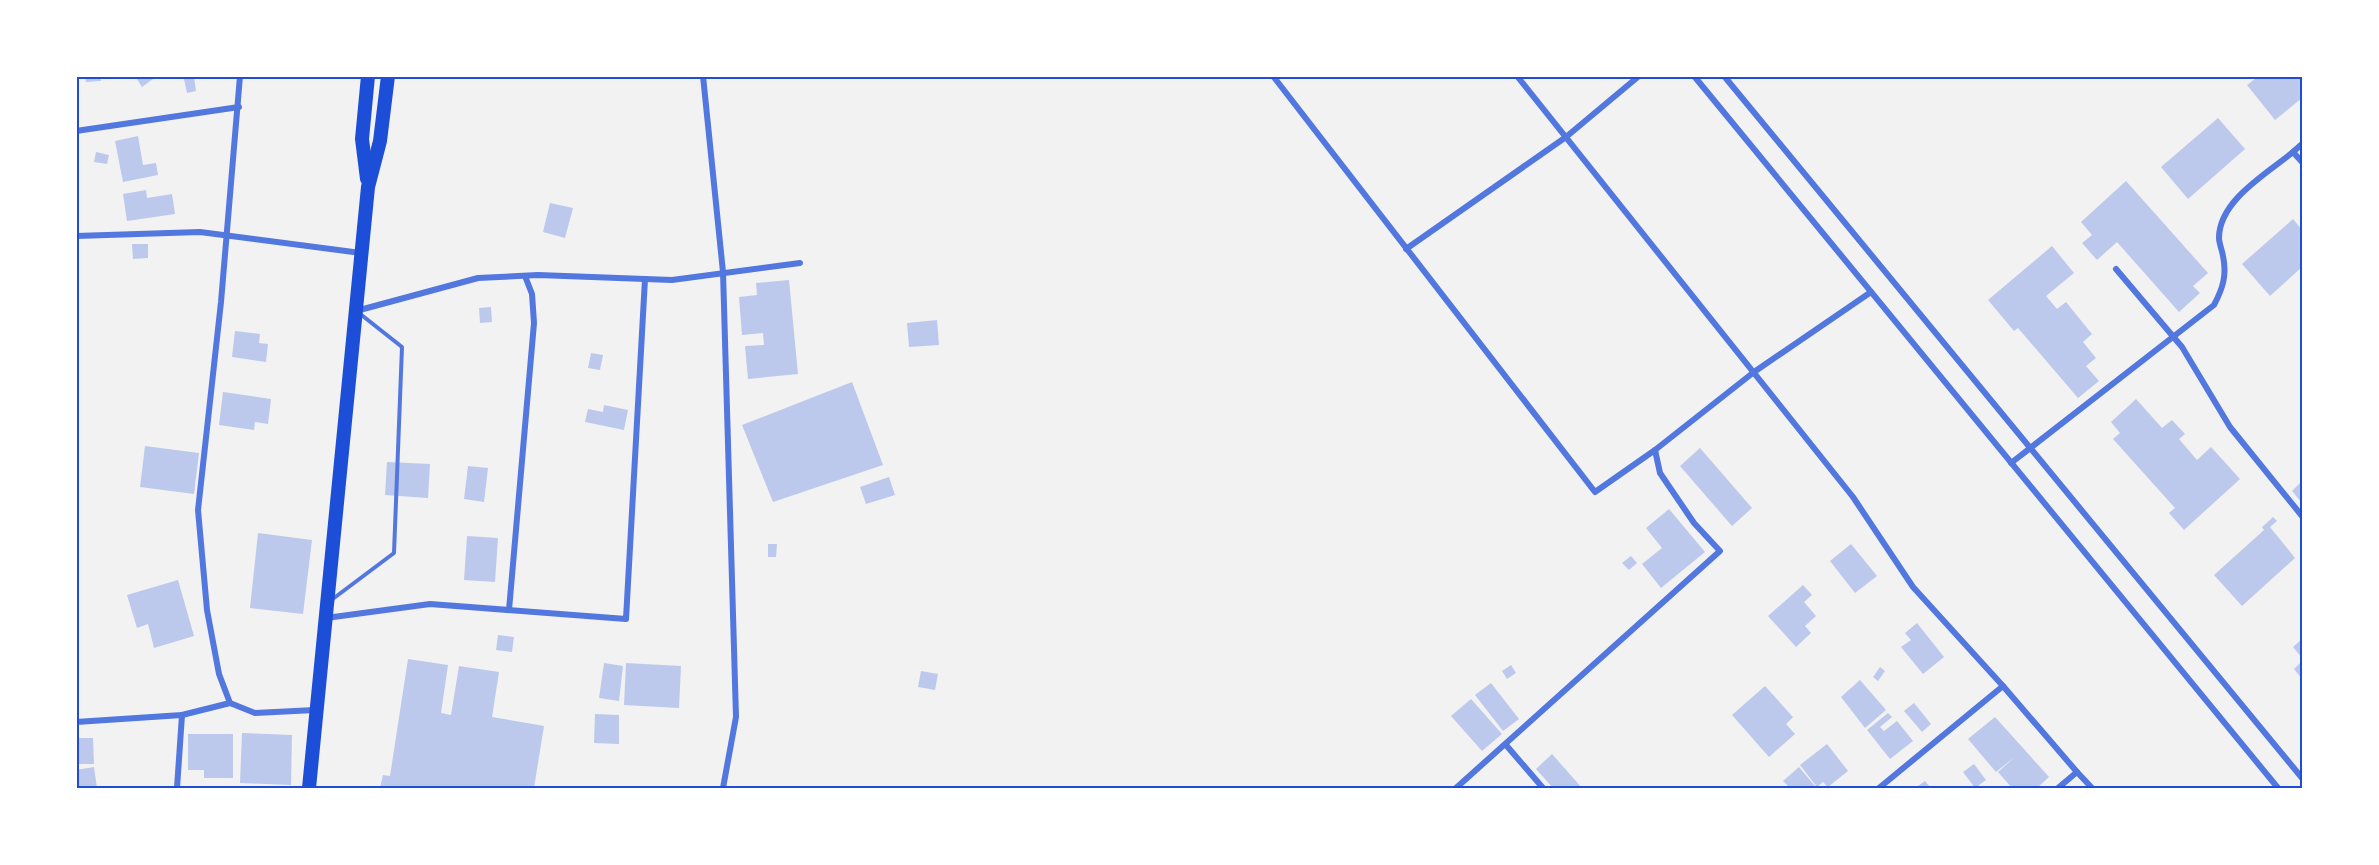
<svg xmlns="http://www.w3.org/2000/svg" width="2379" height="865" viewBox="0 0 2379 865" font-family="Signika,sans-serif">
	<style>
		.building { fill: #bdc9ec }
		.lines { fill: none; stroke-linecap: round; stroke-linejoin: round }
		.service { stroke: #5277de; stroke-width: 4 }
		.minor { stroke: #5277de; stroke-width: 6 }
		.primary { stroke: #1d4ed8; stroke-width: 14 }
		.neatline { fill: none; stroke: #1d4ed8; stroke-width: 2 }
	</style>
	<rect width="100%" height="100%" fill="#f2f2f2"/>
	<g class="building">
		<polygon points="85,76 100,76 101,81 86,82"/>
		<polygon points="135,76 151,76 153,79 142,87"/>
		<polygon points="2259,76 2299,76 2302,81 2302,98 2275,120 2247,85"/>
		<polygon points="194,77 196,91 187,93 184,79"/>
		<polygon points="2218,118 2245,149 2188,199 2161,167"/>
		<polygon points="138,136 143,165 156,163 158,175 123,182 115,141"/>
		<polygon points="96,152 109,155 107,164 94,162"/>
		<polygon points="2126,181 2208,273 2193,286 2200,293 2179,312 2117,242 2097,260 2082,243 2092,235 2081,222"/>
		<polygon points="146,190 147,198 172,194 175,214 127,221 123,194"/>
		<polygon points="550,203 573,208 565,238 543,232"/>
		<polygon points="2293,219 2302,230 2302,267 2270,296 2242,264"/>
		<polygon points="132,244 148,244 148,258 133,259"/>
		<polygon points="2052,246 2074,273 2046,296 2057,309 2066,302 2092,334 2083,342 2096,358 2086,366 2099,381 2078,398 2018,328 2014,331 1988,300"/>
		<polygon points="789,280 798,374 748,379 745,346 764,345 763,333 742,335 739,297 757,295 756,283"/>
		<polygon points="491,307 492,322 480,323 479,308"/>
		<polygon points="937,320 939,345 909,347 907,323"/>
		<polygon points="235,331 260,334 259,343 268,344 266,362 232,357"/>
		<polygon points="591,353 603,355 600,370 588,368"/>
		<polygon points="852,382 883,465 773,502 742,425"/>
		<polygon points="223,392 271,399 268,424 255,422 254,430 219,425"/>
		<polygon points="2136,399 2162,428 2172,420 2185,434 2179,439 2197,460 2211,447 2240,479 2184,530 2169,513 2175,508 2113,439 2120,433 2111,422"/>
		<polygon points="604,405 628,410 624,430 585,422 588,409 603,412"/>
		<polygon points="145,446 199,453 194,494 140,487"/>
		<polygon points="1700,448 1752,508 1732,526 1680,466"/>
		<polygon points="387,462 430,464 428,498 385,495"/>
		<polygon points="468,466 488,468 484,502 464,499"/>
		<polygon points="889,477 895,495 866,504 860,487"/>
		<polygon points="2302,481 2302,503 2292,491"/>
		<polygon points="1669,509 1705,552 1661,588 1642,564 1662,548 1646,528"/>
		<polygon points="2273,517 2277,521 2270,527 2295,558 2242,606 2214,575 2264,530 2262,527"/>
		<polygon points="258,533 312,540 303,614 250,608"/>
		<polygon points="467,536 498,538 495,582 464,580"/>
		<polygon points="768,544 777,544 776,557 768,557"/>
		<polygon points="1851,544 1877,576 1855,593 1830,561"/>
		<polygon points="1631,556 1637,563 1629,570 1622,563"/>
		<polygon points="178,580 194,636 154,648 148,624 137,628 127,595"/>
		<polygon points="1803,585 1812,595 1804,602 1816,616 1805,626 1811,633 1796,647 1768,616"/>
		<polygon points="1917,623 1944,657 1923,674 1901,647 1911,640 1905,633"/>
		<polygon points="498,635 514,637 512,652 496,650"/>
		<polygon points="2302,639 2302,658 2293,647"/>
		<polygon points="408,659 448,665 441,713 451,715 459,666 499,672 492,717 544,726 534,788 380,788 383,775 390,776"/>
		<polygon points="2302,661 2302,679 2294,669"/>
		<polygon points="604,663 623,666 619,701 599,698"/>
		<polygon points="626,663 681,666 679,708 624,705"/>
		<polygon points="1511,665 1516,673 1507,679 1502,671"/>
		<polygon points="1880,667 1885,671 1878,681 1873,677"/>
		<polygon points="921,671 938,674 935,690 918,687"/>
		<polygon points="1860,680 1886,710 1865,728 1841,697"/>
		<polygon points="1491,683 1519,719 1503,731 1475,695"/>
		<polygon points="1765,686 1793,717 1786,724 1795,734 1769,757 1732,715"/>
		<polygon points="1471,699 1502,734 1482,751 1451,716"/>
		<polygon points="1914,703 1931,724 1922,732 1904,711"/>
		<polygon points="1888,713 1892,717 1880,727 1884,731 1897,721 1913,741 1890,759 1867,730"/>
		<polygon points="595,714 619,715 619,744 594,743"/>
		<polygon points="1995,717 2049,777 2037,788 2012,788 1998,772 2016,756 1996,772 1968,739"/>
		<polygon points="242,733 292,735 291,785 240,783"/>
		<polygon points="188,734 233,734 233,778 204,778 204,770 188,770"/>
		<polygon points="76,738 93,738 94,764 76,764"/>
		<polygon points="1827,744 1848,771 1828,787 1823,782 1817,787 1800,765"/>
		<polygon points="1552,754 1582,788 1553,788 1536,769"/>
		<polygon points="1974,764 1986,780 1975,788 1963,772"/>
		<polygon points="94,767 97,788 76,788 76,770"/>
		<polygon points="1799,767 1815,786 1813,788 1790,788 1783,781"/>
		<polygon points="1925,781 1930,787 1915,788"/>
	</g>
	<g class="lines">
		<polyline class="service" points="330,601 394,553 402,347 359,313"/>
		<g class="minor">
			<polyline points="240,76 221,302 198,510 207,610 219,674 230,703 255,713 315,710"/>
			<polyline points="703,76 723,272 736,717 723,788"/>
			<polyline points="1273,76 1595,492 1655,450 1754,372 1871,292"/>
			<polyline points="1517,76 1853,497 1913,587 2003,686 1879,788"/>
			<polyline points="1694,76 2278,788"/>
			<polyline points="1724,76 2302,778"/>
			<polyline points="76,131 239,107"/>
			<polyline points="2293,152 2302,144"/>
			<polyline points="76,236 200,232 361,253"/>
			<polyline points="1406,249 1566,137 1639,76"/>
			<polyline points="2116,269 2182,347 2230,427 2302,516"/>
			<polyline points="356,311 478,278 538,275 672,280 800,263"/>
			<path d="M2011,463L2214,305C2223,288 2227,275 2223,256C2222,250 2219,243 2219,238C2219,200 2268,173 2293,152L2302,162"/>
			<polyline points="509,610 534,323 532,294 525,276"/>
			<polyline points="326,618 430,604 626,619 645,279"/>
			<polyline points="2003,686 2077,772 2058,788"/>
			<polyline points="76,722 182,715 230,703"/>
			<polyline points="1506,745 1543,788"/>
			<polyline points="2077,772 2092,788"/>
			<polyline points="177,788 182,715"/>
			<polyline points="1456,788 1720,551 1694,523 1660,473 1655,450"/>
		</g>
		<g class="primary">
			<polyline points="367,179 362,139 368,76"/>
			<polyline points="309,788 368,187 380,141 388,76"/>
		</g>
	</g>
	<rect width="2379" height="865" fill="none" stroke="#ffffff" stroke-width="156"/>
	<rect x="78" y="78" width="2223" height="709" class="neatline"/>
</svg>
